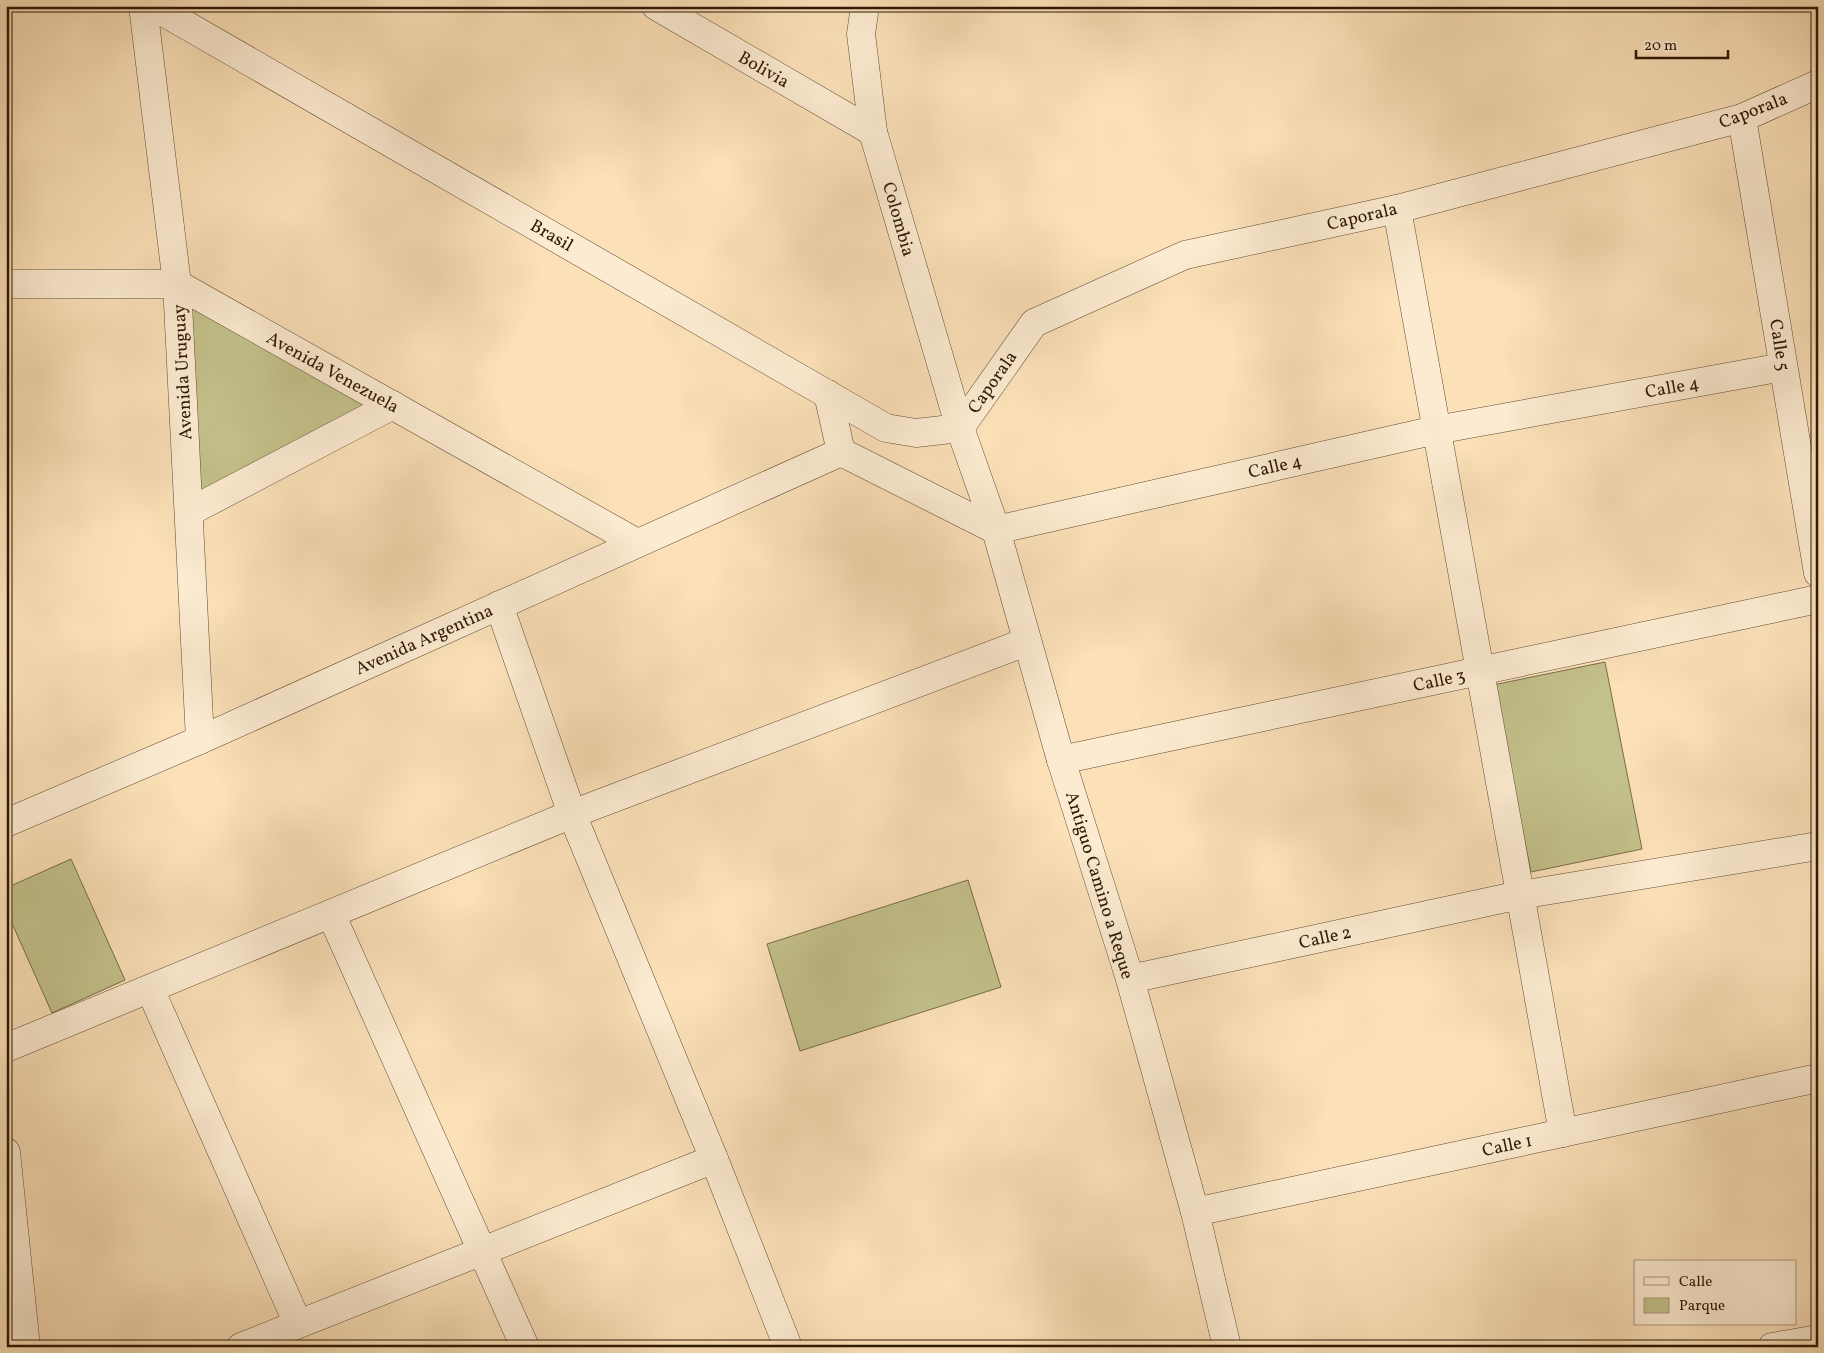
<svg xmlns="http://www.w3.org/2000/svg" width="1824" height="1353" viewBox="0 0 1824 1353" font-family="Vollkorn,serif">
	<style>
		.green { fill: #c3c18b; stroke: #786c48 }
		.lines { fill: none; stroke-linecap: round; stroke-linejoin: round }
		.minor-casing { stroke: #614a32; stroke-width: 29 }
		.minor { stroke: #fcebd1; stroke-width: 28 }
		.labels { text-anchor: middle; stroke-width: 5; stroke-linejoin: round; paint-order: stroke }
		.street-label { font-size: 18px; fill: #2e1805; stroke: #fcebd1 }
	</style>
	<rect width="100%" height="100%" fill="#fbe0b8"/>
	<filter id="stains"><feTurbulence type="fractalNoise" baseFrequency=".004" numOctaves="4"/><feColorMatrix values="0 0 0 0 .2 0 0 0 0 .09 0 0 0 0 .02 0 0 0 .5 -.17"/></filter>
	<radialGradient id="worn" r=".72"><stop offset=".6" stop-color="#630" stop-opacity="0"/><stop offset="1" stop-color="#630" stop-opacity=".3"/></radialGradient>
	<g class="green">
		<polygon points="189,304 368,404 198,496"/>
		<polygon points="1605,662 1642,849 1531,872 1493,685"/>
		<polygon points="71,859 125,980 52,1013 6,910 6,888"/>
		<polygon points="968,880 1001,987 800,1051 767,944"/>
	</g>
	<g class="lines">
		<defs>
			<g id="minor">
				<polyline points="143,6 177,284 200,740"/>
				<polyline points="153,6 886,428 916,433 960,428"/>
				<polyline points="656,6 873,132"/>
				<polyline points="865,6 861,34 873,132 960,428 996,530 1061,760 1130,979 1195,1212 1227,1347"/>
				<polyline points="1742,118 1818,573"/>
				<polyline points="1397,209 1563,1133"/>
				<polyline points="6,284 177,284 637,543"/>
				<polyline points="828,394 841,452 996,530 1436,430 1783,367"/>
				<polyline points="960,428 1034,323 1185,255 1397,209 1742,118 1818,84"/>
				<polyline points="189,512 393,405"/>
				<polyline points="499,605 572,814 714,1159 788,1347"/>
				<polyline points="1061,760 1818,599"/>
				<polyline points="6,823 200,740 841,452"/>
				<polyline points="331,914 525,1347"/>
				<polyline points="1130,979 1520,895 1818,846"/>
				<polyline points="150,989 298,1324"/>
				<polyline points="6,1048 572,814 1026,642"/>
				<polyline points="6,1152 26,1347"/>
				<polyline points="1195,1212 1818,1078"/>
				<polyline points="241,1347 714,1159"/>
				<polyline points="1772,1347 1818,1339"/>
			</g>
		</defs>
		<use href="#minor" class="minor-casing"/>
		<use href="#minor" class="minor"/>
	</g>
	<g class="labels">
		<g class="street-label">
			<text transform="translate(764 69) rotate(30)" y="6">Bolivia</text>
			<text transform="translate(1753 110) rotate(-21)" y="6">Caporala</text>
			<text transform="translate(1362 216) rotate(-13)" y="6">Caporala</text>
			<text transform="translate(899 219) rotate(74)" y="6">Colombia</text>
			<text transform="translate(552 235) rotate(30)" y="6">Brasil</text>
			<text transform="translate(1780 345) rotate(81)" y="6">Calle 5</text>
			<text transform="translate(182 372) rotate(-93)" y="6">Avenida Uruguay</text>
			<text transform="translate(333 372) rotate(29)" y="6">Avenida Venezuela</text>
			<text transform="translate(992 382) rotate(-55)" y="6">Caporala</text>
			<text transform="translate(1672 387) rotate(-10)" y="6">Calle 4</text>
			<text transform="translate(1275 466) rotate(-13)" y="6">Calle 4</text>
			<text transform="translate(424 639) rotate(-24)" y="6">Avenida Argentina</text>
			<text transform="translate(1439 680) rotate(-12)" y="6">Calle 3</text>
			<text transform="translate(1100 885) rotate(73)" y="6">Antiguo Camino a Reque</text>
			<text transform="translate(1325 937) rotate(-12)" y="6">Calle 2</text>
			<text transform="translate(1507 1145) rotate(-12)" y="6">Calle 1</text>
		</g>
	</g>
	<rect width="1824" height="1353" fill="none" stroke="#fbe0b8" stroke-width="25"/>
	<rect x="8" y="8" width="1809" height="1338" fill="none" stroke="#2e1805" stroke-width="2.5"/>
	<rect x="12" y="12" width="1799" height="1328" fill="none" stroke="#2e1805"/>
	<rect x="1634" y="1260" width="162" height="65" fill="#fcebd1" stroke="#aa977f"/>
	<rect x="1644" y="1277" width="25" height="8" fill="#fcebd1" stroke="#aa977f"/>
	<text x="1679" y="1286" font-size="15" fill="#2e1805">Calle</text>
	<rect x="1644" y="1298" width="25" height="15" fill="#c3c18b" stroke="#aa977f"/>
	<text x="1679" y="1310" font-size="15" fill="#2e1805">Parque</text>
	<path d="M1636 50v8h92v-8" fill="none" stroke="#2e1805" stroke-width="2.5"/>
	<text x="1644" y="50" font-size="15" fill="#2e1805" stroke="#fcebd1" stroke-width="4" paint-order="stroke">20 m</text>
	<rect width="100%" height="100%" filter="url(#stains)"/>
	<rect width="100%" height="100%" fill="url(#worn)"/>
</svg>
